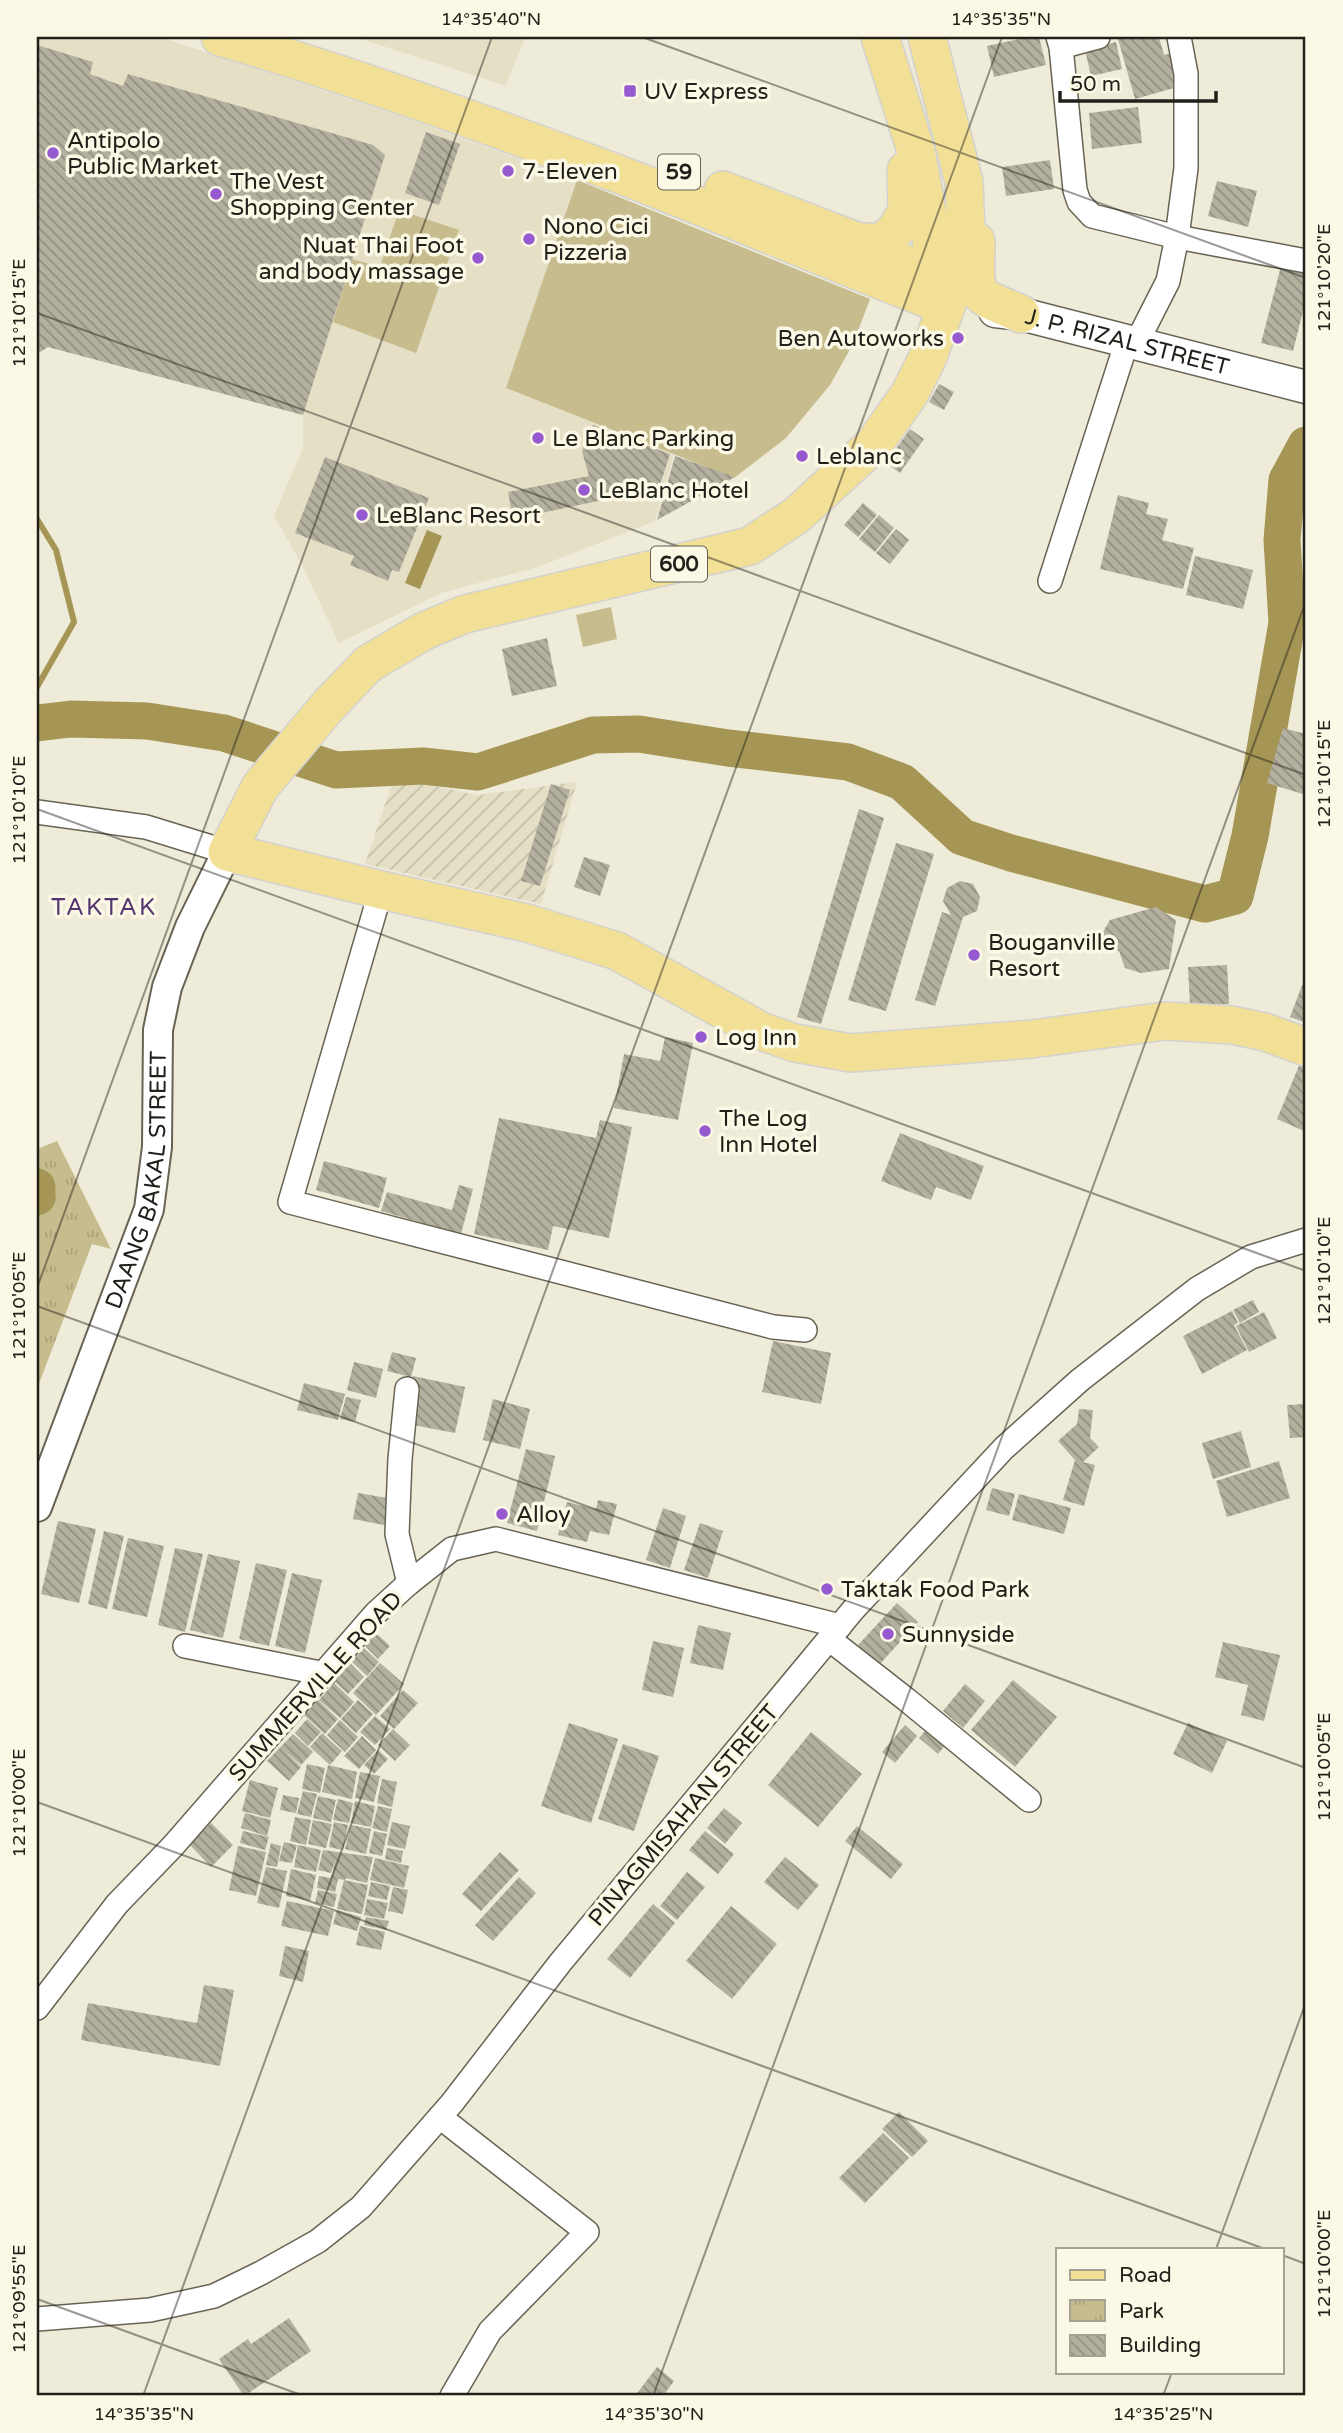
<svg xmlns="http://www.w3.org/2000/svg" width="1343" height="2433" viewBox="0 0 1343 2433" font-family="'Varela Round',sans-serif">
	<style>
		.built { fill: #e5dfc6; fill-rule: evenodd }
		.industrial { fill: url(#industrial-furrows) }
		.grass { fill: #c7bc8e }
		.park { fill: url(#park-tufts) }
		.water { fill: #a69655 }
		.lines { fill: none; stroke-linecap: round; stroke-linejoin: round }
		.stream { stroke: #a69655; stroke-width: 6 }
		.river { stroke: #a69655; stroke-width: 37 }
		.building { fill: url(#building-back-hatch) }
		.minor-casing { stroke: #686455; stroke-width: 26 }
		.tertiary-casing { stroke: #686455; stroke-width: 32 }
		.secondary-casing { stroke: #686455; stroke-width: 35 }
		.primary-casing { stroke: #d3d2d1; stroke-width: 40 }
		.minor { stroke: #fff; stroke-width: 23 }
		.tertiary { stroke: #fff; stroke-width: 28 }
		.secondary { stroke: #fff; stroke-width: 32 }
		.primary { stroke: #f2e097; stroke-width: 37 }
		.ticks { fill: none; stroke: #22201a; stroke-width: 2; stroke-opacity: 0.45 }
		.poi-dot { fill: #9759cf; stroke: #fcf8e6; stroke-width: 2.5 }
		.labels { text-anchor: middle; stroke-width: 7; stroke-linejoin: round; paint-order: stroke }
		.shield { fill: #fcf8e6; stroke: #636157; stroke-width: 2 }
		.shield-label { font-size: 21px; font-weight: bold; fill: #22201a }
		.poi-label { font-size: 23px; fill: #22201a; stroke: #fcf8e6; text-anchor: start }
		.street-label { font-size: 23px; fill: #22201a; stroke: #fcf8e6 }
		.neighbourhood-label { font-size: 24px; letter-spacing: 2px; fill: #53356f; stroke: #fcf8e6 }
		.neatline { fill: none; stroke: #22201a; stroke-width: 2.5 }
		.ticks-label { font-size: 18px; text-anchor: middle; fill: #22201a }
	</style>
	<defs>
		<pattern id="industrial-furrows" width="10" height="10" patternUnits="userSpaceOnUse" patternTransform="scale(1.75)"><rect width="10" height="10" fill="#e5dfc6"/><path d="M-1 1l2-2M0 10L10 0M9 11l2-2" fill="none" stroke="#c4bfaa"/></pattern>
		<pattern id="park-tufts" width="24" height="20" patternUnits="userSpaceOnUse" patternTransform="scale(1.75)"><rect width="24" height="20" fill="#c7bc8e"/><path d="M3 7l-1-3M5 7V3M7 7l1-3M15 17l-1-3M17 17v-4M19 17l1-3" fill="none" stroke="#aba17a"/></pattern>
		<pattern id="building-back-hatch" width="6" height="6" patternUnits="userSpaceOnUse" patternTransform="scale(1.75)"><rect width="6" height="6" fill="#b4b09f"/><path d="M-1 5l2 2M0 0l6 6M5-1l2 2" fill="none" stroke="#928f81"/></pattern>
	</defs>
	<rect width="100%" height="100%" fill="#efebd9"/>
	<g class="built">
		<path d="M37,37H160L398,115L577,180L506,388L674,455L655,521L538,567L441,593L339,643L300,561L274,516L303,448V415L48,347L37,354ZM353,259L380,267L333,322Z"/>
		<polygon points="355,37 525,37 506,86"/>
	</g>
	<polygon class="industrial" points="394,778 478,795 577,782 541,904 365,864"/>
	<g class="grass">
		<polygon points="577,180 870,299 853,344 830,385 786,438 734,478 506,388"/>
		<polygon points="399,210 459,230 416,353 333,322 352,259 380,267"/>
		<polygon points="611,607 617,639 583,647 576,615"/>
	</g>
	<polygon class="park" points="57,1141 111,1249 92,1244 37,1389 37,1149"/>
	<polygon class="water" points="427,530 442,536 420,589 405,583"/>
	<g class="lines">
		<polyline class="stream" points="37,519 56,550 74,622 37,687"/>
		<g class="river">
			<polyline points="37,723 71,719 147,721 224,733 336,770 423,766 478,772 593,735 639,734 728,748 848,762 902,782 962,837 1011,853 1205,904 1235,896 1250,836 1287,623 1282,540 1287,480 1306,445"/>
			<polyline points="37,1187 37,1197"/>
		</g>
	</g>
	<g class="building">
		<polygon points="1028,37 1039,37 1046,65 994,77 987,46"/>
		<polygon points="1126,37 1159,37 1164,55 1172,53 1181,86 1135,99 1118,39"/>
		<polygon points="1116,42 1122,69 1091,76 1085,50"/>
		<polygon points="37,45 93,62 90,74 123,86 128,74 373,145 385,155 303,415 48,347 37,354"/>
		<polygon points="1138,107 1142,143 1092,149 1089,113"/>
		<polygon points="426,132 460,144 439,205 405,193"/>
		<polygon points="1050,160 1054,189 1006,196 1002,167"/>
		<polygon points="1217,181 1257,191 1248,227 1208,216"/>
		<polygon points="1281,266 1306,272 1306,299 1293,351 1261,343"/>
		<polygon points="939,384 954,392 944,410 929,402"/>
		<polygon points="593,425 670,454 659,488 513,519 508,492 589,476 582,451"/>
		<polygon points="910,429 924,439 900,473 886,463"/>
		<polygon points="675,456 735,477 657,520"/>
		<polygon points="325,457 429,498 399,572 392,570 388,581 350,565 354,556 295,533"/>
		<polygon points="1118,495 1149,503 1146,514 1168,519 1162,540 1194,548 1183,589 1100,569"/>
		<polygon points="863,503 877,515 858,537 844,525"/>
		<polygon points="879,515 894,528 875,552 859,539"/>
		<polygon points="896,529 909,540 890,564 876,553"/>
		<polygon points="1195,556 1253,570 1243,609 1186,595"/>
		<polygon points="547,638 557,686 512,696 502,649"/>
		<polygon points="1283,728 1306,734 1306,795 1267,783"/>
		<polygon points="551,784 570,790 540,886 521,881"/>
		<polygon points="859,809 884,818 821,1024 797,1017"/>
		<polygon points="896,843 934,854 886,1011 848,1000"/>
		<polygon points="584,857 610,865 600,896 574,887"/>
		<polygon points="960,881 973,884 980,897 977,911 963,917 935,1006 915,1000 942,912 951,915 943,901 947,888"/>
		<polygon points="1156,907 1176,920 1169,969 1141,973 1125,968 1119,951 1105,947 1100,937 1110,920"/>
		<polygon points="1227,965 1229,1004 1190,1006 1188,967"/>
		<polygon points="1304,980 1306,981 1306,1023 1290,1017"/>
		<polygon points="665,1037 693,1043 678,1120 614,1108 624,1054 660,1061"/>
		<polygon points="1303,1056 1306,1057 1306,1132 1277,1119"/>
		<polygon points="499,1118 596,1138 600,1120 632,1127 609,1238 553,1226 548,1250 474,1234"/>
		<polygon points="900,1133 984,1166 971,1200 936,1187 931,1200 881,1181"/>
		<polygon points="324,1161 387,1178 379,1208 316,1190"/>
		<polygon points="459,1185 473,1189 461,1234 381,1211 387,1192 452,1210"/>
		<polygon points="1253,1300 1259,1312 1240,1323 1233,1310"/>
		<polygon points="1232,1311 1238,1323 1234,1325 1247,1350 1202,1374 1183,1336"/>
		<polygon points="1264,1312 1277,1338 1249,1352 1236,1326"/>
		<polygon points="773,1341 831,1353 821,1404 762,1392"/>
		<polygon points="392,1352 416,1358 411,1377 387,1371"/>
		<polygon points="354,1362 383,1369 376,1398 347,1390"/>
		<polygon points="413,1376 465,1387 455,1433 403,1423"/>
		<polygon points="304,1383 345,1394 338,1420 297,1410"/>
		<polygon points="346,1397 361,1400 355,1422 340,1419"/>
		<polygon points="493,1399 530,1409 520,1449 483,1440"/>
		<polygon points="1306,1404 1306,1437 1290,1438 1287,1405"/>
		<polygon points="1079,1409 1093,1410 1090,1438 1099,1447 1083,1462 1095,1465 1084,1506 1063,1500 1075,1460 1058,1441 1077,1424"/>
		<polygon points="1241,1431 1251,1467 1213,1479 1202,1443"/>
		<polygon points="526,1449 555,1456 537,1531 507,1523"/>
		<polygon points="1279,1461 1290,1498 1227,1517 1216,1481"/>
		<polygon points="992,1488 1015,1494 1009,1516 986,1510"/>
		<polygon points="358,1493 393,1499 389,1526 353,1519"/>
		<polygon points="1019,1494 1071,1508 1064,1534 1012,1520"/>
		<polygon points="598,1500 617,1504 609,1535 590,1531 587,1542 558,1535 567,1502 596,1509"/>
		<polygon points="663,1508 686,1516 670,1568 646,1560"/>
		<polygon points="58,1521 96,1529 79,1603 41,1594"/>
		<polygon points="700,1523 723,1531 708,1578 684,1570"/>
		<polygon points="104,1531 124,1536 107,1609 88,1604"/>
		<polygon points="128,1538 164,1546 147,1617 112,1609"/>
		<polygon points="175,1548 203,1554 185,1632 158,1625"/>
		<polygon points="208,1554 240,1561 223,1638 190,1630"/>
		<polygon points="256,1563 287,1570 269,1646 239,1639"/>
		<polygon points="292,1573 322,1580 305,1653 275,1646"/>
		<polygon points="897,1603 918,1622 879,1665 858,1645"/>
		<polygon points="698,1625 731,1633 723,1670 690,1663"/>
		<polygon points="376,1633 390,1646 378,1659 365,1646"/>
		<polygon points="653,1641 684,1648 673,1697 642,1690"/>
		<polygon points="1223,1642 1280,1655 1264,1721 1241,1715 1248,1685 1215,1677"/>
		<polygon points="364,1648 379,1662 367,1676 351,1661"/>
		<polygon points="350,1663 364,1677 348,1694 334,1681"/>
		<polygon points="380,1663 404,1684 376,1715 353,1693"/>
		<polygon points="1013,1680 1057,1717 1015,1767 971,1730"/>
		<polygon points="334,1683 354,1702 340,1718 319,1700"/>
		<polygon points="965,1684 985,1701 963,1728 943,1711"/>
		<polygon points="403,1690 418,1703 394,1729 380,1716"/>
		<polygon points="317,1699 338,1719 325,1734 303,1714"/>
		<polygon points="358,1700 373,1714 356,1733 341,1719"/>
		<polygon points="375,1716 390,1729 375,1745 360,1732"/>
		<polygon points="307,1719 321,1732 308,1746 295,1733"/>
		<polygon points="340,1720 358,1737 345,1752 327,1735"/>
		<polygon points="569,1723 618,1739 591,1823 541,1806"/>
		<polygon points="932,1723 951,1738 938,1754 919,1738"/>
		<polygon points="1188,1723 1227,1741 1212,1773 1173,1754"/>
		<polygon points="905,1725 917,1736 895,1763 882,1752"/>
		<polygon points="393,1729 410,1745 395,1761 378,1745"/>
		<polygon points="811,1732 862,1774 818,1827 768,1785"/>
		<polygon points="322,1733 342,1751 330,1765 310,1747"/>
		<polygon points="293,1734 313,1752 301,1765 284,1750 301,1767 289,1781 267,1761"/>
		<polygon points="362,1736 376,1750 359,1769 344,1756"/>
		<polygon points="623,1744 659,1756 634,1831 598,1819"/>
		<polygon points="378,1750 388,1759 374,1774 364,1765"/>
		<polygon points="307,1764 325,1768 320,1793 302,1789"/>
		<polygon points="328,1765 357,1772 352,1799 322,1792"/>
		<polygon points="360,1772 380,1776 374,1802 355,1798"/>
		<polygon points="382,1779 397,1782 392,1807 377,1803"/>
		<polygon points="250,1780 278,1788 270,1818 242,1811"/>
		<polygon points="303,1791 317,1794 311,1817 297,1814"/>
		<polygon points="283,1795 299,1798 296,1813 280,1810"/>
		<polygon points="318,1796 336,1800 331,1822 313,1818"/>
		<polygon points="338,1799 353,1803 349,1823 333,1820"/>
		<polygon points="355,1801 375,1806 371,1827 351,1823"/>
		<polygon points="378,1806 392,1809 387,1832 372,1828"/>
		<polygon points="724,1808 742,1823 725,1844 707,1828"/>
		<polygon points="245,1813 271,1820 267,1836 241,1828"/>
		<polygon points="295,1817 311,1820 306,1845 290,1841"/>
		<polygon points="313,1820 332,1824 326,1848 308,1844"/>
		<polygon points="334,1822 348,1825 343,1850 329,1847"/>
		<polygon points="392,1822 410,1826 405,1849 387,1845"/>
		<polygon points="211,1823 233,1845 211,1867 189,1844"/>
		<polygon points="351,1825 371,1829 366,1854 345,1849"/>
		<polygon points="857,1826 903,1864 891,1879 845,1841"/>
		<polygon points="243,1831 269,1837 265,1850 240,1843"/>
		<polygon points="374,1831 387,1834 382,1856 369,1853"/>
		<polygon points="705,1831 734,1854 718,1874 689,1850"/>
		<polygon points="284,1842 297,1845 292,1863 279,1861"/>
		<polygon points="271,1843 281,1846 277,1867 266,1865"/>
		<polygon points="298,1845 321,1850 316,1872 294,1867"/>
		<polygon points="238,1846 266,1852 256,1896 229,1890"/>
		<polygon points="387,1848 403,1851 401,1863 385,1859"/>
		<polygon points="323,1850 373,1857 367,1883 346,1878 345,1880 338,1879 335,1892 317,1888 319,1876 331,1878 336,1858 331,1873 318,1870"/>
		<polygon points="500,1852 519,1870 481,1911 462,1894"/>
		<polygon points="785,1857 819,1885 798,1910 764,1882"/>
		<polygon points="375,1858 409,1866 404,1888 370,1880"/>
		<polygon points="266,1867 287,1871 279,1908 257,1903"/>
		<polygon points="291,1869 316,1875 310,1901 286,1896"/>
		<polygon points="687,1872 705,1887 677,1920 660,1906"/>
		<polygon points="519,1877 536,1893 493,1941 475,1925"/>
		<polygon points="344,1880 368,1885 362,1914 337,1909"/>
		<polygon points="371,1882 390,1886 387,1900 368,1896"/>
		<polygon points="393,1887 408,1890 403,1914 388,1911"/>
		<polygon points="318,1890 337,1894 334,1907 315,1903"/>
		<polygon points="367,1899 388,1903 384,1919 364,1915"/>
		<polygon points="287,1901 334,1911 328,1936 281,1926"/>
		<polygon points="653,1904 675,1923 630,1978 607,1959"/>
		<polygon points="731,1906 777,1944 732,1999 686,1961"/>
		<polygon points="337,1910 361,1917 357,1931 333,1924"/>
		<polygon points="366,1917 389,1921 386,1930 364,1925"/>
		<polygon points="360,1926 385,1932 381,1950 356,1945"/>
		<polygon points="285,1946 309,1951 303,1982 279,1976"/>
		<polygon points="204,1985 234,1990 220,2066 81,2040 88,2003 197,2023"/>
		<polygon points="899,2112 928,2141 912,2157 882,2129"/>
		<polygon points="883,2133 909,2158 865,2203 839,2178"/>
		<polygon points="289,2318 311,2351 244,2396 219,2359 248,2339 251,2344"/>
		<polygon points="657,2367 674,2381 663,2396 635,2396"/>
	</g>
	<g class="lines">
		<defs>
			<g id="minor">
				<polyline points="1058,37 1061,47 1075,190 1079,202 1092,216 1177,237 1306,261"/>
				<polyline points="1061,47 1098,37"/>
				<polyline points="1136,344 1168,281 1177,237 1186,168 1186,74 1179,37"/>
				<polyline points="1050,581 1127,341"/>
				<polyline points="37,812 146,827 227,852"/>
				<polyline points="381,890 290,1202 773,1327 805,1330"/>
				<polyline points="407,1389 400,1459 397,1534 409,1583"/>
				<polyline points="829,1639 907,1700 1029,1800"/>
				<polyline points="185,1646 325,1674"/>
				<polyline points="37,2008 117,1904 173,1846 376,1613 409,1583 452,1549 496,1539 840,1626"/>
				<polyline points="440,2117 587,2232 490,2331 452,2396"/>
				<polyline points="37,2319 150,2310 214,2296 261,2273 318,2241 361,2207 452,2103 560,1963 853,1610 1004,1448 1080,1380 1197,1289 1251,1257 1306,1240"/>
			</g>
			<g id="tertiary">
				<path id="s1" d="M37,1507L149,1209L157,1147L158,1030L167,987L190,927L227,852"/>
			</g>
			<g id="secondary">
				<path id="s2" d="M995,311L1021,314L1306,387"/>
			</g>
			<g id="primary">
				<path d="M220,37C360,78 498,128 634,180C733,219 830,261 928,299L950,297"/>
				<polyline points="880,37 916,151 929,220 935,277 929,298"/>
				<polyline points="927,37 964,182 966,233 962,262 928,357 910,393 874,444 797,515 750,546 465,614 424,631 368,664 328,706 260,787 227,852 381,890 527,923 617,951 761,1031 795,1043 851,1053 1032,1039 1165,1021 1232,1025 1265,1032 1306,1047"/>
				<polyline points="723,190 859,242 937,279"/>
				<path d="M976,241C977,256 971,286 984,297C991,302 1011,309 1021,314"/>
				<polyline points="859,242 882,242 895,231 907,211 906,170"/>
			</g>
		</defs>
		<use href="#minor" class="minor-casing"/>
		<use href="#tertiary" class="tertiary-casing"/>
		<use href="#secondary" class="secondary-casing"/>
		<use href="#primary" class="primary-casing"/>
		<use href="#minor" class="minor"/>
		<use href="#tertiary" class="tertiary"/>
		<use href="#secondary" class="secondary"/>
		<use href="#primary" class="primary"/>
	</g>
	<path class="ticks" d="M642,37L1306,278M37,313L1306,775M37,809L1306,1271M37,1288L492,37M37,1306L1306,1768M37,1802L1265,2249M1216,2249L1306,2002M1282,2255L1306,2264M37,2299L304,2396M143,2396L1002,37M653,2396L1306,601M1163,2396L1172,2372"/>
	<g class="poi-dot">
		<rect x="623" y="84" width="14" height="14" rx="3.5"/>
		<circle cx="53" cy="153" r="7"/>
		<circle cx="508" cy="171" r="7"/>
		<circle cx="216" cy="194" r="7"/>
		<circle cx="529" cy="239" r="7"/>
		<circle cx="478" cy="258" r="7"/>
		<circle cx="958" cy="338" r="7"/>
		<circle cx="538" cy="438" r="7"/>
		<circle cx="802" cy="456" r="7"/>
		<circle cx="584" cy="490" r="7"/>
		<circle cx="362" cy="515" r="7"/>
		<circle cx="974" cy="955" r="7"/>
		<circle cx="701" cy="1037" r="7"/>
		<circle cx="705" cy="1131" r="7"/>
		<circle cx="502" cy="1514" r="7"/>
		<circle cx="827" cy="1589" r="7"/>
		<circle cx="888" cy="1634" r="7"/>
	</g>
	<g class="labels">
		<g class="shield">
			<rect x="658" y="154.5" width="42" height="35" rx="5"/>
			<rect x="651" y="546.5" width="56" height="35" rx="5"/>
		</g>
		<g class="shield-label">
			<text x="679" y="179">59</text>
			<text x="679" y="571">600</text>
		</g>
		<g class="poi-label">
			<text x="644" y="99">UV Express</text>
			<text x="67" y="148">Antipolo<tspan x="67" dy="26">Public Market</tspan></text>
			<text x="522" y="179">7-Eleven</text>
			<text x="230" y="189">The Vest<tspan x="230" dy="26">Shopping Center</tspan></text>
			<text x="543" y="234">Nono Cici<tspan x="543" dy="26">Pizzeria</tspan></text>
			<text x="464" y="253" text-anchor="end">Nuat Thai Foot<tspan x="464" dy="26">and body massage</tspan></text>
			<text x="944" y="346" text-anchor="end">Ben Autoworks</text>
			<text x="552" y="446">Le Blanc Parking</text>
			<text x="816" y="464">Leblanc</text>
			<text x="598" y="498">LeBlanc Hotel</text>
			<text x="376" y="523">LeBlanc Resort</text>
			<text x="988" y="950">Bouganville<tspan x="988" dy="26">Resort</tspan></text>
			<text x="715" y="1045">Log Inn</text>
			<text x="719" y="1126">The Log<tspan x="719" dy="26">Inn Hotel</tspan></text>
			<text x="516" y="1522">Alloy</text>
			<text x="841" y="1597">Taktak Food Park</text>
			<text x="902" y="1642">Sunnyside</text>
		</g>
		<g class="street-label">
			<text dy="8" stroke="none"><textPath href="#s2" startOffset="136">J. P. RIZAL STREET</textPath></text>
			<text dy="8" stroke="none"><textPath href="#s1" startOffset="345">DAANG BAKAL STREET</textPath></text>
			<text transform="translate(315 1686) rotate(-48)" y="8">SUMMERVILLE ROAD</text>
			<text transform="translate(683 1815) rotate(-50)" y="8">PINAGMISAHAN STREET</text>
		</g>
		<g class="neighbourhood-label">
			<text x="104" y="915">TAKTAK</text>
		</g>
	</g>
	<rect width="1343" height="2433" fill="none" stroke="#fcf8e6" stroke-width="77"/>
	<rect x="1056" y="2248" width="228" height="126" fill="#fcf8e6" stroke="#a5a294" stroke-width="2"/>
	<rect x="1070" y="2270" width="35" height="10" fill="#f2e097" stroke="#a5a294" stroke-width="2"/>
	<text x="1119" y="2282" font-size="21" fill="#22201a">Road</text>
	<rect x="1070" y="2300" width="35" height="21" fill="url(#park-tufts)" stroke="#a5a294" stroke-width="2"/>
	<text x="1119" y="2318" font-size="21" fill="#22201a">Park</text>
	<rect x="1070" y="2335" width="35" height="21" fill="url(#building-back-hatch)" stroke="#a5a294" stroke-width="2"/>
	<text x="1119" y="2352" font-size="21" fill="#22201a">Building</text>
	<path d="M1060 91v10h156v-10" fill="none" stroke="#22201a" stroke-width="3.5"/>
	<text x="1070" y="91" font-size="21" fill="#22201a" stroke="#fcf8e6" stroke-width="5" paint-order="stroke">50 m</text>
	<rect x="38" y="38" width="1266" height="2356" class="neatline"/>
	<g class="ticks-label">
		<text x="491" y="25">14°35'40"N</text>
		<text x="1001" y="25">14°35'35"N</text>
		<text transform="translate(1324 278) rotate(-90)" y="6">121°10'20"E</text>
		<text transform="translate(19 313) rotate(-90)" y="6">121°10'15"E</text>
		<text transform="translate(1324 774) rotate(-90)" y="6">121°10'15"E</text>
		<text transform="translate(19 810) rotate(-90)" y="6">121°10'10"E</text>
		<text transform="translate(1324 1271) rotate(-90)" y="6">121°10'10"E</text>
		<text transform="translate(19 1306) rotate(-90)" y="6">121°10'05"E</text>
		<text transform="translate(1324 1767) rotate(-90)" y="6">121°10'05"E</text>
		<text transform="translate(19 1803) rotate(-90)" y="6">121°10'00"E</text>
		<text transform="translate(1324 2264) rotate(-90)" y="6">121°10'00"E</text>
		<text transform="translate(19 2299) rotate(-90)" y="6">121°09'55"E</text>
		<text x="144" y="2420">14°35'35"N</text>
		<text x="654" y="2420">14°35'30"N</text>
		<text x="1163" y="2420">14°35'25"N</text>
	</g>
</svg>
